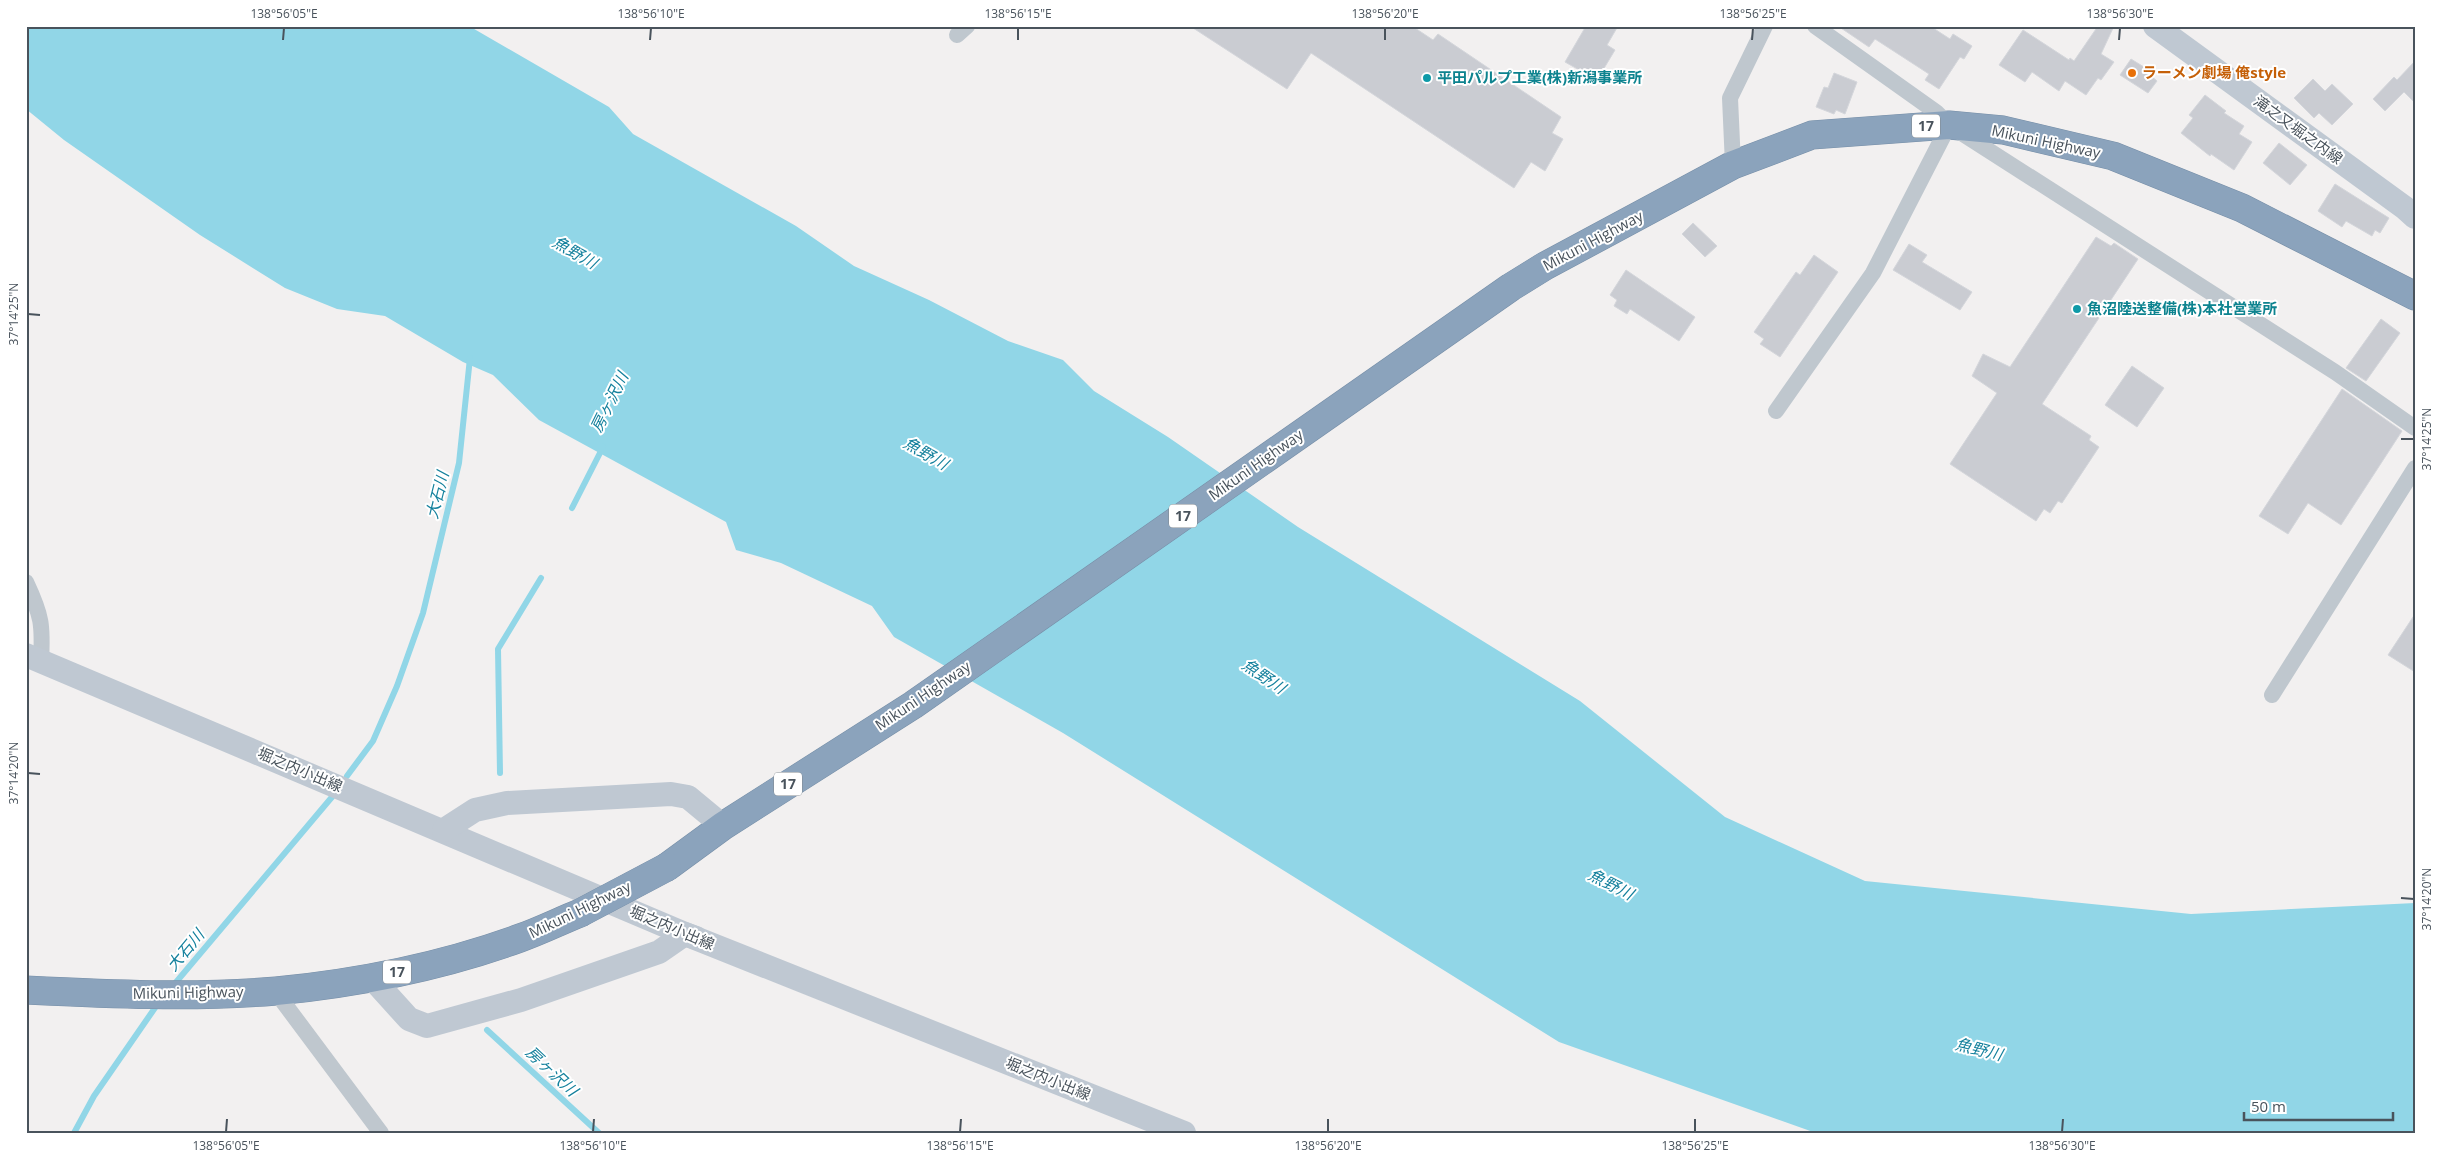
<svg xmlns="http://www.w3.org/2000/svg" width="2441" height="1159" viewBox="0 0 2441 1159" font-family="'Open Sans','Noto Sans JP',sans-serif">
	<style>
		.water { fill: #91d6e7 }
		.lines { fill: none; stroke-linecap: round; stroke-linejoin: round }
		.stream { stroke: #91d6e7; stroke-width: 6 }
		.building { fill: #caccd2; stroke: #d4d6db }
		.highway-casing { stroke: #768ea7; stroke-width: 29 }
		.street { stroke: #bfc7ce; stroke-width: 16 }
		.secondary { stroke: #bfc8d2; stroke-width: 24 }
		.highway { stroke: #8ba3bc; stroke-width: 28 }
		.highway-bridge-casing { stroke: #768ea7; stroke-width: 29; stroke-linecap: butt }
		.highway-bridge { stroke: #8ba3bc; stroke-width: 28 }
		.ticks { fill: none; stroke: #49535c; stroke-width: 2 }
		.food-dot { fill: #e8710a; stroke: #fff; stroke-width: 2 }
		.culture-dot { fill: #0f9aa8; stroke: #fff; stroke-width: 2 }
		.labels { text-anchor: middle; stroke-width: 4; stroke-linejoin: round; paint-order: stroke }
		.shield { fill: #fff; stroke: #80878d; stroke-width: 1 }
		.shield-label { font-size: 14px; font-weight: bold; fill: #49535c }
		.food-label { font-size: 15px; font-weight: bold; fill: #c56008; stroke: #fff; text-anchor: start }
		.culture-label { font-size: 15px; font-weight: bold; fill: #0d838f; stroke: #fff; text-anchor: start }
		.street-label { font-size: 15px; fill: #49535c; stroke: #fff }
		.water-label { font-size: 16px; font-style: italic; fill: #15819d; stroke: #fff }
		.neatline { fill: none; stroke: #49535c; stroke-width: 2 }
		.ticks-label { font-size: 12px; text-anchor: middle; fill: #49535c }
	</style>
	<rect width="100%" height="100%" fill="#f2f0f0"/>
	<polygon class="water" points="26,26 469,26 609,107 633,134 796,226 854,266 929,300 1008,341 1063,360 1094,391 1168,437 1298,527 1580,701 1725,817 1865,881 2191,914 2415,903 2415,1133 1816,1133 1559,1042 1063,733 894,637 872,606 781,563 736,550 726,522 539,420 493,375 463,362 385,316 337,309 285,288 200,235 64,140 26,109"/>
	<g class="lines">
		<g class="stream">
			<polyline points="572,508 603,447"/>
			<polyline points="500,773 498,649 541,578"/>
			<polyline points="347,776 373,741 397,686 423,613 459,463 470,358"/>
			<polyline points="172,987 332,797"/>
			<polyline points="487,1030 599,1133"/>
			<polyline points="74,1133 94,1096 159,1002"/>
		</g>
	</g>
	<g class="building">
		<polygon points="1190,26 1412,26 1433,40 1438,34 1561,117 1552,133 1563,139 1545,171 1531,162 1514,188 1311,53 1287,89"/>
		<polygon points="1586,26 1618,26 1607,45 1615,50 1597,80 1565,62"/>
		<polygon points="1838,26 1930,26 1950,39 1953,34 1972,46 1964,59 1960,57 1939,89 1925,80 1929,74 1875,39 1869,47"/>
		<polygon points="2098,26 2114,26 2101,54 2114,62 2101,80 2098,78 2086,95 2065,81 2059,91 2032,72 2025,82 1999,65 2023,30 2069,60 2070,58 2074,61"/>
		<polygon points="2131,59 2152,72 2150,75 2157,81 2148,93 2120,75"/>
		<polygon points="2415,61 2415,103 2404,92 2385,111 2373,99 2394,77 2397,80"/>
		<polygon points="1834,73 1857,82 1845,114 1836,110 1834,114 1816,107 1824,87 1828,88"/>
		<polygon points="2313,79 2325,91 2332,84 2353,104 2332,125 2319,113 2314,118 2294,98"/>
		<polygon points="2205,95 2226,111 2224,113 2244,126 2239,134 2252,142 2234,170 2211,154 2210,156 2181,133 2193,118 2189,115"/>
		<polygon points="2279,143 2307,165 2290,185 2263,163"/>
		<polygon points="2335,184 2389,218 2380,233 2375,230 2372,236 2346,221 2342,227 2318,211"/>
		<polygon points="1693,223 1717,246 1705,257 1682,234"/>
		<polygon points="2096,237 2111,246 2114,243 2138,259 2042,404 2091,436 2089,440 2099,447 2062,503 2058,501 2050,513 2044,509 2036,521 1950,464 1997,393 1972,376 1983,354 2010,367"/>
		<polygon points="1909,244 1927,255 1922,262 1972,292 1960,310 1893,270"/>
		<polygon points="1814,255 1838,272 1780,357 1760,344 1764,339 1754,332 1796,272 1800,275"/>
		<polygon points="1626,270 1695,317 1679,341 1630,309 1627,314 1614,306 1617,300 1610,295"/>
		<polygon points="2381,319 2400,333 2366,381 2346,368"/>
		<polygon points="2132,366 2164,388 2137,427 2105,405"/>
		<polygon points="2342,389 2402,431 2341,525 2308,503 2288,534 2259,516"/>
		<polygon points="2415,614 2415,672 2388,655"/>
	</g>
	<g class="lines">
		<defs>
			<g id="highway">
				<polyline points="667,867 723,826 913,705 1511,287 1545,266 1733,165 1812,135 1949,125 2003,130 2113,156 2242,208 2415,296"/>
				<path d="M26,990C109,994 193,998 276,991C358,983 443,966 520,938C540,931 560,921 580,913"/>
			</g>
		</defs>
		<use href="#highway" class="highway-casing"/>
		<g class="street">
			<polyline points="1815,26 1936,112 1949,125 2335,372 2415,428"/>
			<polyline points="957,35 967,26"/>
			<polyline points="1733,165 1730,98 1765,26"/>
			<polyline points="1776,411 1873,273 1949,125"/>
			<path d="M26,582C42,616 43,625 41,662"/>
			<polyline points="2272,695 2415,468"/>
			<polyline points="275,991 381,1133"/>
		</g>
		<g class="secondary">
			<polyline points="2155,26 2405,208 2415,217"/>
			<polyline points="26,655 685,934 1184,1133"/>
			<polyline points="444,830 475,810 507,803 671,794 688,797 723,826"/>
			<polyline points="371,977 409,1019 427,1026 521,1000 659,952 685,934 696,938"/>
		</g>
		<use href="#highway" class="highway"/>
		<defs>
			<polyline id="highway-bridge" points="580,913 667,867"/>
		</defs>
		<use href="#highway-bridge" class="highway-bridge-casing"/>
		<use href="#highway-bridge" class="highway-bridge"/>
	</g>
	<path class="ticks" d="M283,40L284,28M650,40L651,28M1018,40V28M1385,40V28M1752,40L1753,28M2119,40L2120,28M28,314L40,315M2401,439H2414M28,773L40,774M2401,898L2414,899M226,1132L227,1119M593,1132L594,1119M960,1132L961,1119M1328,1132V1119M1695,1132V1119M2062,1132L2063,1119"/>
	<circle class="food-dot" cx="2132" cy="73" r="5"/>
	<g class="culture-dot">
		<circle cx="1427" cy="78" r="5"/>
		<circle cx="2077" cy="309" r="5"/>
	</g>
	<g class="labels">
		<g class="shield">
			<rect x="1912" y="114.5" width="28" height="23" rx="4"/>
			<rect x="1169" y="504.5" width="28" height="23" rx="4"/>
			<rect x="774" y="772.5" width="28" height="23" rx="4"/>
			<rect x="383" y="960.5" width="28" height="23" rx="4"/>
		</g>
		<g class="shield-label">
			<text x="1926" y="131">17</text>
			<text x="1183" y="521">17</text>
			<text x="788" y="789">17</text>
			<text x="397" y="977">17</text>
		</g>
		<g class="food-label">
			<text x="2142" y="78">ラーメン劇場 俺style</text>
		</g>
		<g class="culture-label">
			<text x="1437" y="83">平田パルプ工業(株)新潟事業所</text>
			<text x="2087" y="314">魚沼陸送整備(株)本社営業所</text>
		</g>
		<g class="street-label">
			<text transform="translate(2298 130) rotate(36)" y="5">滝之又堀之内線</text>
			<text transform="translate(2046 142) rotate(12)" y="5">Mikuni Highway</text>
			<text transform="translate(1593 241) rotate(-28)" y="5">Mikuni Highway</text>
			<text transform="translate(1256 465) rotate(-35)" y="5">Mikuni Highway</text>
			<text transform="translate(923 696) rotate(-34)" y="5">Mikuni Highway</text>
			<text transform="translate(300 770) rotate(23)" y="5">堀之内小出線</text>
			<text transform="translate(580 910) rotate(-26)" y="5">Mikuni Highway</text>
			<text transform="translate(672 928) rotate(23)" y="5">堀之内小出線</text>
			<text transform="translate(188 993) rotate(-1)" y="5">Mikuni Highway</text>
			<text transform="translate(1048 1079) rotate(22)" y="5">堀之内小出線</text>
		</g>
		<g class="water-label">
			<text transform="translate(575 252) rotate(30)" y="6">魚野川</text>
			<text transform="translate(609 402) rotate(-64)" y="6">房ヶ沢川</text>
			<text transform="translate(926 453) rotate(30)" y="6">魚野川</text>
			<text transform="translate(437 495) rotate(-76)" y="6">大石川</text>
			<text transform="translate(1264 676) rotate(34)" y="6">魚野川</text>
			<text transform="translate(1611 884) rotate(27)" y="6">魚野川</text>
			<text transform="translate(185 950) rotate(-50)" y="6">大石川</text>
			<text transform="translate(1979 1049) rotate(14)" y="6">魚野川</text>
			<text transform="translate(552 1071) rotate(43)" y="6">房ヶ沢川</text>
		</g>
	</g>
	<rect width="2441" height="1159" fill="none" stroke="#ffffff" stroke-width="55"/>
	<path d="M2244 1112v8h149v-8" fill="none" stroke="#49535c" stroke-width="2.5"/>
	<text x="2251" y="1112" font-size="15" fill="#49535c" stroke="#ffffff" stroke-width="4" paint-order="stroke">50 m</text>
	<rect x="28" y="28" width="2386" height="1104" class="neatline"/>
	<g class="ticks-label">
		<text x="284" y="18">138°56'05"E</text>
		<text x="651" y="18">138°56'10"E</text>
		<text x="1018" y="18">138°56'15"E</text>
		<text x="1385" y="18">138°56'20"E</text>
		<text x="1753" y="18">138°56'25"E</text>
		<text x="2120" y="18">138°56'30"E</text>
		<text transform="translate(14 314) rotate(-90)" y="4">37°14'25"N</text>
		<text transform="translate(2427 439) rotate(-90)" y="4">37°14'25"N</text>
		<text transform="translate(14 773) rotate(-90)" y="4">37°14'20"N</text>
		<text transform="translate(2427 899) rotate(-90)" y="4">37°14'20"N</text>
		<text x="226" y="1150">138°56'05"E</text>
		<text x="593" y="1150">138°56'10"E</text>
		<text x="960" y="1150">138°56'15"E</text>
		<text x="1328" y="1150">138°56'20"E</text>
		<text x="1695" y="1150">138°56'25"E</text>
		<text x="2062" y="1150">138°56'30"E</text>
	</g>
</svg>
